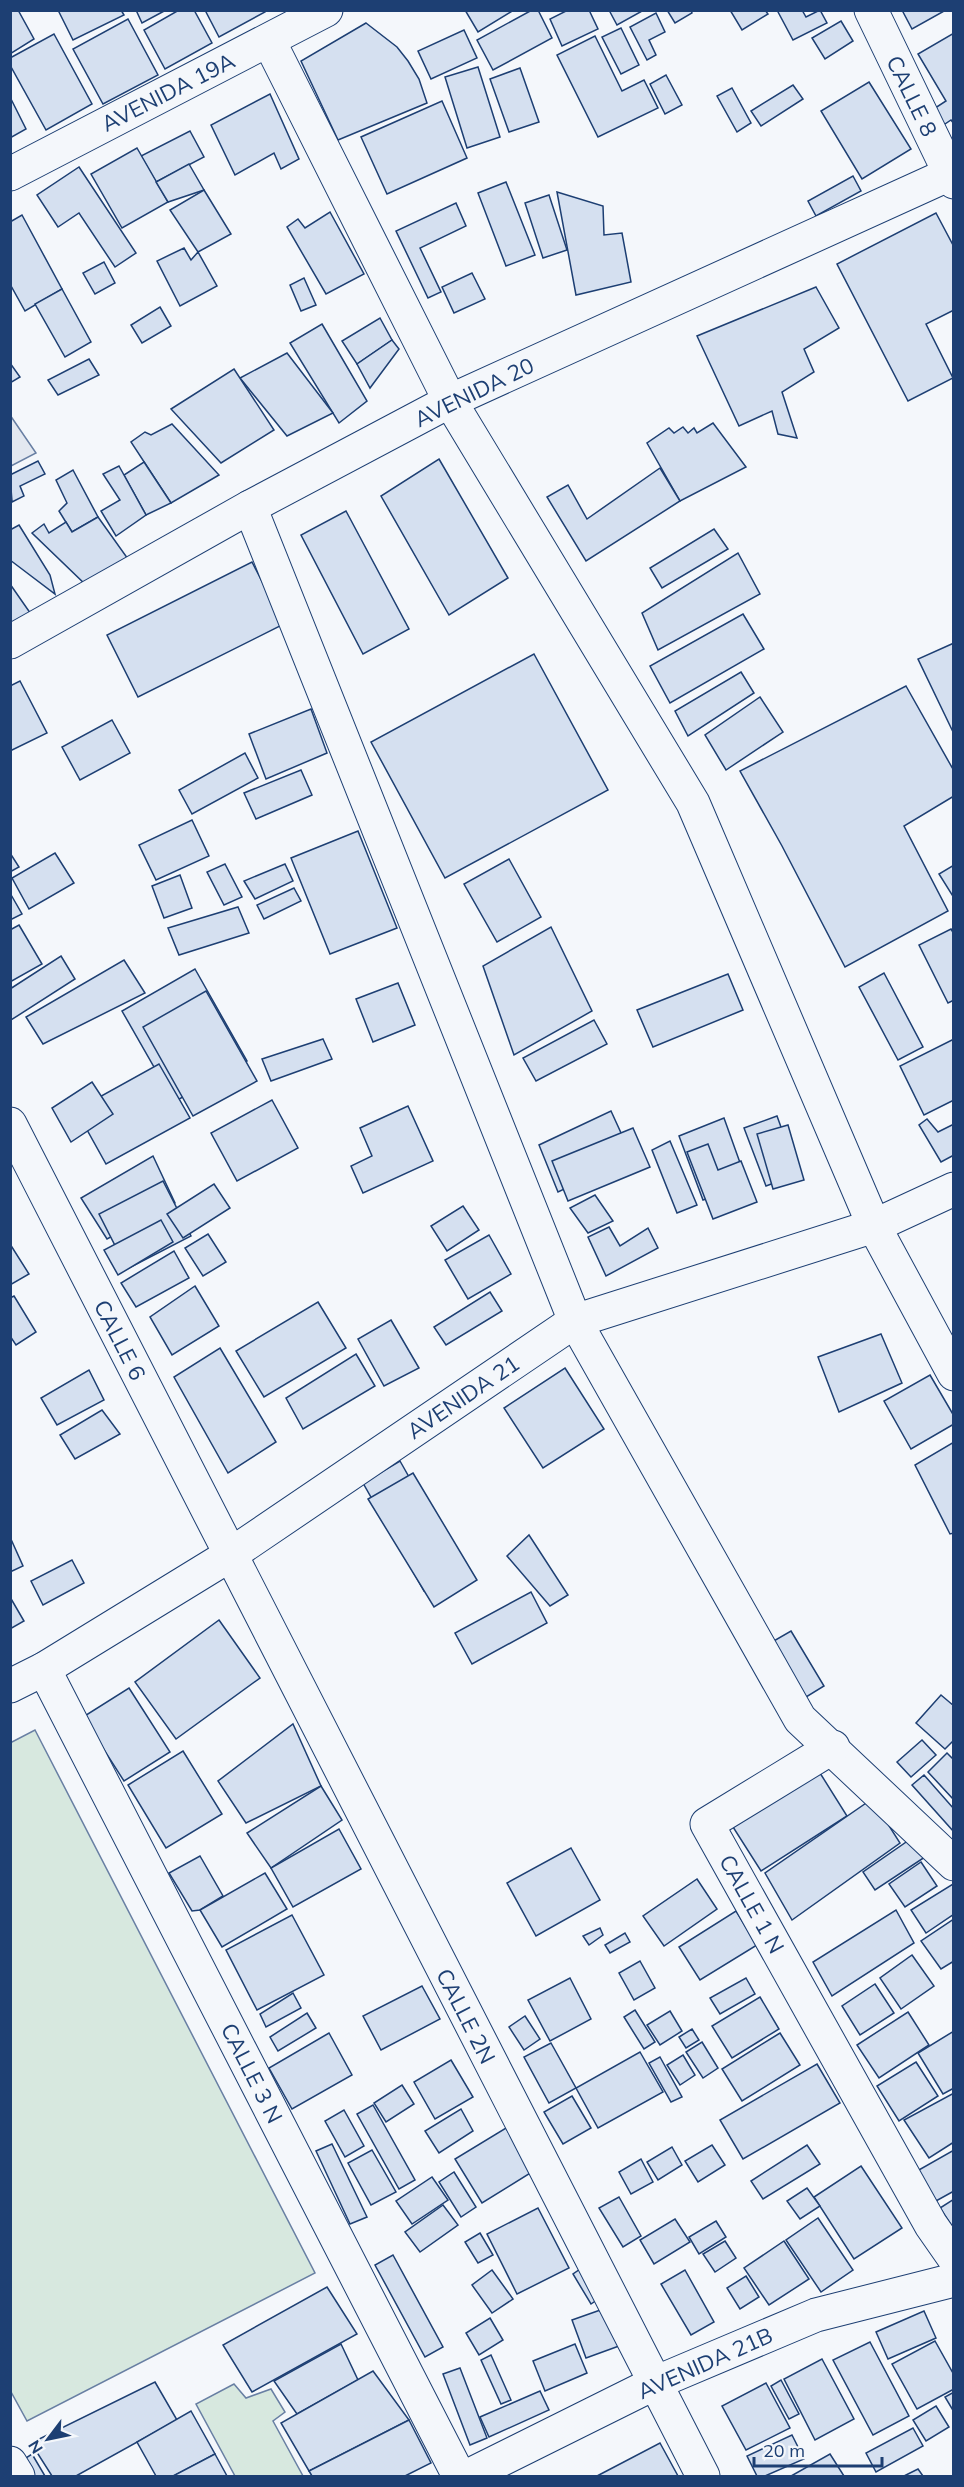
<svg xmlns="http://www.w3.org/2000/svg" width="964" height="2487" viewBox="0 0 964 2487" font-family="Mulish,sans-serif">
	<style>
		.green { fill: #d7e8df; stroke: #687fa3; stroke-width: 1.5 }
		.parking { fill: #e3e8f0; stroke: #687fa3; stroke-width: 1.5 }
		.building { fill: #d5e0f0; stroke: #1d3f73; stroke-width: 1.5 }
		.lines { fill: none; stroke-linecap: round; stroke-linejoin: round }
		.minor-casing { stroke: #1d3f73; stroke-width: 35 }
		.major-casing { stroke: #1d3f73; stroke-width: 35 }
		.minor { stroke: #f4f7fb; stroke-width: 33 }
		.major { stroke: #f4f7fb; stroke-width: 33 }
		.labels { text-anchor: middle; stroke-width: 4.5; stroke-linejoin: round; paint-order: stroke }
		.street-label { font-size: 22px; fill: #1d3f73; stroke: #f4f7fb }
	</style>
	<rect width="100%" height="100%" fill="#f4f7fb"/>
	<g class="green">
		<polygon points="35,1730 315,2273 27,2421 10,2390 10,1743"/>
		<polygon points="234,2384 246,2398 271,2389 285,2412 273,2421 303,2476 235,2476 196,2404"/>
	</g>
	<polygon class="parking" points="10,415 36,453 11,466 10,466"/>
	<g class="building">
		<polygon points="10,10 18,10 34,39 10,54"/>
		<polygon points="58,10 121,10 124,15 73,40"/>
		<polygon points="136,10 166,10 142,23"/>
		<polygon points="179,10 194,10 212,43 165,69 144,30"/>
		<polygon points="205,10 264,10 265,12 219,37"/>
		<polygon points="465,10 514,10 478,32"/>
		<polygon points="532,10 538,10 552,38 493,70 477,40"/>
		<polygon points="568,10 589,10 598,29 562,46 550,19"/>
		<polygon points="609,10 644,10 617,25"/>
		<polygon points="667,10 691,10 692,13 675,23"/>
		<polygon points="730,10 765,10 768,14 742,30"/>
		<polygon points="777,10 802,10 806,17 820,10 827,23 793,40"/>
		<polygon points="902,10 946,10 912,29"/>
		<polygon points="656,13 665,32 649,40 656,55 647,60 630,27"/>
		<polygon points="128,19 158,75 103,104 73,49"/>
		<polygon points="841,21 853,41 825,59 812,38"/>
		<polygon points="366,23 397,47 408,61 419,79 427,103 338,140 301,61"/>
		<polygon points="621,28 639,65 621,74 602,37"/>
		<polygon points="464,30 477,58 431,79 418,51"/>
		<polygon points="954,33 954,124 951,120 942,126 932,110 946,101 918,54"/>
		<polygon points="54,34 92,104 46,130 10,65 10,58"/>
		<polygon points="595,36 622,91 644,80 658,108 598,137 557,55"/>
		<polygon points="478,67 500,137 467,148 445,77"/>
		<polygon points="520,68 539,122 509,132 490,79"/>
		<polygon points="666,75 682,105 665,114 650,84"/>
		<polygon points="869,82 911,149 862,179 821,111"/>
		<polygon points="793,85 803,99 761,126 751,111"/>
		<polygon points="732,88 751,123 737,132 717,96"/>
		<polygon points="270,94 299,159 281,169 274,153 235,175 211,125"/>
		<polygon points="10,97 26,129 10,138"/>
		<polygon points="442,101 467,158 387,194 361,137"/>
		<polygon points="190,131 204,157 156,182 141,156"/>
		<polygon points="137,148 168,202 122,228 91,174"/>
		<polygon points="189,164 204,190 168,202 156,182"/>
		<polygon points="79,167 136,253 115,267 79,213 58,227 37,195"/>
		<polygon points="853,176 861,191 816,216 808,201"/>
		<polygon points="506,182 535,255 506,266 478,193"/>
		<polygon points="204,190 231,234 198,252 170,210"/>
		<polygon points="557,192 603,206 604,235 622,233 631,282 576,295"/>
		<polygon points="549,195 567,250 543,258 525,203"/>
		<polygon points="456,203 466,226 420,248 441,292 428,298 396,231"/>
		<polygon points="330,212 364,274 326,294 287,227 298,219 305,228"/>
		<polygon points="936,213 954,247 954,310 926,324 953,378 908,401 837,264"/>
		<polygon points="22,215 62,289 25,311 10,284 10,222"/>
		<polygon points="184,248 191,260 198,252 217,286 180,306 157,261"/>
		<polygon points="104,262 115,283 95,294 83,273"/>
		<polygon points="472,273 485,299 454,313 442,287"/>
		<polygon points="304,278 316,305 301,311 290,285"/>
		<polygon points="816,287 839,328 804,349 814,372 782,392 797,438 778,434 772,411 739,426 697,336"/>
		<polygon points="62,289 91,342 65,357 35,304"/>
		<polygon points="160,307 171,326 142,343 131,325"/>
		<polygon points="380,318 392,340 357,364 342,341"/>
		<polygon points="322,324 367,401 339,423 290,343"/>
		<polygon points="392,340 399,349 370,388 357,364"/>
		<polygon points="287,353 333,413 287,436 240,378"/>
		<polygon points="89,359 99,375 58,395 48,380"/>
		<polygon points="10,363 20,377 10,383"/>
		<polygon points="234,369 274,430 221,463 171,409"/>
		<polygon points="713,423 746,467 680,501 647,443 669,428 674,433 683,427 688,433 694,428 697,433"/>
		<polygon points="172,424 219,475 171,503 131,442 145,432 151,435"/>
		<polygon points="439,459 508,578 449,615 381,496"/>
		<polygon points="38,461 45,474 20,486 24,496 12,502 10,475"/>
		<polygon points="144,462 171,503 146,515 124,475"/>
		<polygon points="119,466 146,515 116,536 101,511 120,500 103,474"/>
		<polygon points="660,468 680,501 586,561 547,497 568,485 587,519"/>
		<polygon points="73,470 98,517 72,532 59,511 67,503 56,480"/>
		<polygon points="346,511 409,629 363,654 301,535"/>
		<polygon points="98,517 128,559 87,586 32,533 44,524 49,533 66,522 72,532"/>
		<polygon points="19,525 50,575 55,594 10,560 10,530"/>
		<polygon points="714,529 728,549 662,588 650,568"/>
		<polygon points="738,553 760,594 658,650 642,613"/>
		<polygon points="252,562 284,624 138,697 107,635"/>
		<polygon points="10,584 33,617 10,630"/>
		<polygon points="743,614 764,649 670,703 650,666"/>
		<polygon points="954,643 954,734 918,659"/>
		<polygon points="534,654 608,790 445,878 371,742"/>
		<polygon points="741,672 754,693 688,736 675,711"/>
		<polygon points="20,681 47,733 10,751 10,686"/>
		<polygon points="906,686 954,771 954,796 904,826 948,911 845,967 782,846 740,771"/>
		<polygon points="760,697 783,732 726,770 705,735"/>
		<polygon points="311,709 327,753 266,779 249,734"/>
		<polygon points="112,720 130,753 80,780 62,747"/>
		<polygon points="245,753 258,778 192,814 179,790"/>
		<polygon points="301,770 312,795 256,819 244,793"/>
		<polygon points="192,820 209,856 156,880 139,845"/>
		<polygon points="358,831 397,928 330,954 291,858"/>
		<polygon points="10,853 19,867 10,872"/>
		<polygon points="55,853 74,883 29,909 12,878"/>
		<polygon points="509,859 541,917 497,942 464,884"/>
		<polygon points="225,864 242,897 224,905 207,872"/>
		<polygon points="285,864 293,881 255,899 244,881"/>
		<polygon points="954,865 954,898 939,874"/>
		<polygon points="180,875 192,908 164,918 152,886"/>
		<polygon points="294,888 301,901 264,919 257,905"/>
		<polygon points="10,893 22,914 10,920"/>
		<polygon points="238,907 249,933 179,955 168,928"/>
		<polygon points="19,925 42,964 10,982 10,930"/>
		<polygon points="551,927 592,1011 514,1055 483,966"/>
		<polygon points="951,929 954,934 954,1000 948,1003 919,945"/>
		<polygon points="61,956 75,979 11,1020 10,989"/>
		<polygon points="124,960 145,993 43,1044 26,1017"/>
		<polygon points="195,969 247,1061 174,1102 122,1011"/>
		<polygon points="884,973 923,1047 898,1060 859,987"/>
		<polygon points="728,974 743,1010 653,1047 637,1010"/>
		<polygon points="398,983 415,1025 373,1042 356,999"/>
		<polygon points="206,991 257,1081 193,1116 143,1027"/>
		<polygon points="594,1020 607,1044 536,1081 523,1058"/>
		<polygon points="323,1039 332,1059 271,1081 262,1059"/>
		<polygon points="954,1039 954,1100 924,1115 900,1066"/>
		<polygon points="159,1064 190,1118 106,1164 76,1110"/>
		<polygon points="92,1082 113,1114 71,1142 52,1108"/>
		<polygon points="272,1100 298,1148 237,1181 211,1133"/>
		<polygon points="408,1106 433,1161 363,1193 351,1166 372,1156 360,1128"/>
		<polygon points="611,1111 632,1157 558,1192 539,1145"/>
		<polygon points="777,1116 798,1174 766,1186 744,1128"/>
		<polygon points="724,1118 748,1185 703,1200 679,1136"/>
		<polygon points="927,1119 938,1132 954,1124 954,1155 941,1162 919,1125"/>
		<polygon points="788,1125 804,1180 773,1189 757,1134"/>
		<polygon points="633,1128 650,1167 568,1201 552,1161"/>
		<polygon points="670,1141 697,1205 677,1213 652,1150"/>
		<polygon points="708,1144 718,1170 741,1161 757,1202 713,1219 687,1152"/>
		<polygon points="153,1156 175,1203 107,1239 81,1198"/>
		<polygon points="163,1181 191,1236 127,1269 99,1214"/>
		<polygon points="214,1184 230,1208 183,1238 167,1214"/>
		<polygon points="595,1195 613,1221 588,1233 570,1208"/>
		<polygon points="463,1206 479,1230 447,1251 431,1226"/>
		<polygon points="161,1220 173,1242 118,1275 104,1250"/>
		<polygon points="609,1227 620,1246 648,1228 658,1248 606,1276 588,1237"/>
		<polygon points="208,1234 226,1262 203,1276 185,1248"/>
		<polygon points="489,1235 511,1274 468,1299 445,1260"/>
		<polygon points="10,1244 29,1274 10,1285"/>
		<polygon points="174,1251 189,1278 136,1307 121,1283"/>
		<polygon points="195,1286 219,1326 172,1355 150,1317"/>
		<polygon points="490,1292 502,1311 446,1345 434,1327"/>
		<polygon points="14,1296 36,1332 16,1345 10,1336 10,1298"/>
		<polygon points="318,1302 346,1348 264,1397 236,1351"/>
		<polygon points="391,1320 419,1368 384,1386 358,1339"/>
		<polygon points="881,1334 902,1383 839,1412 818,1357"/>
		<polygon points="220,1348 276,1442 228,1473 174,1377"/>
		<polygon points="356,1354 375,1386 303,1429 286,1398"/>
		<polygon points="565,1368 604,1429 543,1468 504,1408"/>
		<polygon points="89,1370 104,1400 57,1425 41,1398"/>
		<polygon points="930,1375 954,1416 954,1424 911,1449 884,1401"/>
		<polygon points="102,1410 120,1434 75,1459 60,1435"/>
		<polygon points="954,1442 954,1533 950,1534 915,1465"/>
		<polygon points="400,1461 461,1569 424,1591 363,1483"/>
		<polygon points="413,1473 477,1580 434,1607 368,1499"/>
		<polygon points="529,1535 568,1595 550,1606 507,1556"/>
		<polygon points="10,1537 23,1566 10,1572"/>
		<polygon points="72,1560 84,1583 43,1605 31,1581"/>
		<polygon points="531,1592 547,1623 472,1664 455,1633"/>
		<polygon points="10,1597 24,1621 10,1629"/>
		<polygon points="219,1620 260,1678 176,1739 135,1682"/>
		<polygon points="791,1631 824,1686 798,1702 765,1646"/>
		<polygon points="129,1688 170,1752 124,1781 83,1717"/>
		<polygon points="941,1695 954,1706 954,1740 945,1749 916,1723"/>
		<polygon points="293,1724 321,1786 246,1823 218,1781"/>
		<polygon points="922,1740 936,1755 911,1777 897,1762"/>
		<polygon points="183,1751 222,1814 166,1848 128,1785"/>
		<polygon points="947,1753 954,1760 954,1800 928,1772"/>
		<polygon points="820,1773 847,1816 761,1871 733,1827"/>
		<polygon points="924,1775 954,1809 954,1832 912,1785"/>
		<polygon points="321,1786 342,1820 271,1868 247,1833"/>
		<polygon points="872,1799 900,1843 792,1920 765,1873"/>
		<polygon points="339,1829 361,1869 293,1907 271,1868"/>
		<polygon points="912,1838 925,1857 875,1890 863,1872"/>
		<polygon points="571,1848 600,1900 536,1936 507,1883"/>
		<polygon points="200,1856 223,1896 200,1910 192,1911 169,1873"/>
		<polygon points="921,1862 937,1886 905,1907 889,1884"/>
		<polygon points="265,1873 287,1909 222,1947 200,1910"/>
		<polygon points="697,1879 717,1909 664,1946 643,1916"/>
		<polygon points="953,1884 954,1914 926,1933 911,1910"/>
		<polygon points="896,1910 914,1943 832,1996 813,1962"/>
		<polygon points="736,1911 757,1945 700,1980 679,1947"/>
		<polygon points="292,1915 324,1975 257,2010 226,1950"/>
		<polygon points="954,1919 954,1961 941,1969 921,1941"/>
		<polygon points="600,1928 603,1935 589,1945 583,1936"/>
		<polygon points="625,1933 630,1942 610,1953 605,1945"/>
		<polygon points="912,1955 934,1986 901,2009 880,1978"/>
		<polygon points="640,1961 655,1988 634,2000 619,1973"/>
		<polygon points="570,1978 591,2019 550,2041 528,2000"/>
		<polygon points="746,1978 755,1994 720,2014 710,1998"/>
		<polygon points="875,1984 894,2013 860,2035 842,2006"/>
		<polygon points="422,1986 440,2019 381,2050 363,2016"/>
		<polygon points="293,1993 301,2008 266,2027 260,2014"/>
		<polygon points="760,1997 779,2029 732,2058 712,2026"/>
		<polygon points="635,2010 655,2042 644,2049 624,2017"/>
		<polygon points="670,2011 682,2031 660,2045 647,2025"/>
		<polygon points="908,2012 929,2045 879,2078 857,2045"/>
		<polygon points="307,2013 316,2028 278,2051 270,2037"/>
		<polygon points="525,2016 540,2039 524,2050 509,2027"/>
		<polygon points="692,2029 699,2040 686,2048 679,2037"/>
		<polygon points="954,2031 954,2088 943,2094 918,2053"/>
		<polygon points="329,2033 352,2075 292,2109 269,2068"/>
		<polygon points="780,2033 800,2065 742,2101 722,2069"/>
		<polygon points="702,2042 718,2068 703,2078 686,2052"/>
		<polygon points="551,2043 576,2088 549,2103 524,2057"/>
		<polygon points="640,2052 663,2092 598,2128 576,2088"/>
		<polygon points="683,2055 695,2075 680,2085 667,2065"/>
		<polygon points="660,2057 682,2097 671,2102 649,2063"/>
		<polygon points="451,2060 473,2097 435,2119 414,2082"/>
		<polygon points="916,2062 938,2096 899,2121 877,2086"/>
		<polygon points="817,2064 840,2103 743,2159 720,2120"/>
		<polygon points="402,2085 414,2104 386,2122 374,2103"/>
		<polygon points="954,2093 954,2142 929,2158 904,2120"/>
		<polygon points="572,2096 591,2128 563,2144 544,2112"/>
		<polygon points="373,2105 415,2180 399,2189 357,2114"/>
		<polygon points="461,2109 473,2131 439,2153 425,2131"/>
		<polygon points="344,2110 364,2146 345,2157 325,2121"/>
		<polygon points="506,2128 532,2172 482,2203 455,2159"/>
		<polygon points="332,2144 367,2217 350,2224 316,2151"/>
		<polygon points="712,2145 725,2165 698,2182 685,2161"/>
		<polygon points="807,2145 820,2164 763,2199 751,2181"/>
		<polygon points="672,2147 682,2165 658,2180 647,2162"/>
		<polygon points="372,2150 396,2192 371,2205 348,2163"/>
		<polygon points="954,2150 954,2191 936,2201 917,2171"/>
		<polygon points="641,2159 653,2182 631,2194 619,2172"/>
		<polygon points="861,2166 902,2228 854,2259 814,2197"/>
		<polygon points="454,2172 476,2207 461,2217 439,2182"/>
		<polygon points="432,2177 448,2200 412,2224 396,2201"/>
		<polygon points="807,2188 820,2206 800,2219 787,2201"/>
		<polygon points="619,2197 641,2236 623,2247 599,2208"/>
		<polygon points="954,2199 954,2229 940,2208"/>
		<polygon points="443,2205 458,2225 420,2252 405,2232"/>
		<polygon points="538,2208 569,2268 517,2294 487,2234"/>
		<polygon points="818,2218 853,2270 821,2292 786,2240"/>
		<polygon points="675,2219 690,2242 654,2264 640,2240"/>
		<polygon points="716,2221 726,2237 699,2254 689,2237"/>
		<polygon points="480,2233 493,2255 478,2263 465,2242"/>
		<polygon points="725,2241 736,2258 715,2272 703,2254"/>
		<polygon points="784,2241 809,2279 769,2305 744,2268"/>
		<polygon points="393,2255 443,2347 425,2357 375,2265"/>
		<polygon points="586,2265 604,2295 591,2304 573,2274"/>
		<polygon points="492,2270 513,2299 492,2313 472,2285"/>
		<polygon points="685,2270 714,2322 691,2335 661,2284"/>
		<polygon points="746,2276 759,2297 740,2309 727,2288"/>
		<polygon points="327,2287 357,2334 252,2392 223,2345"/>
		<polygon points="606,2308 619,2346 586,2358 572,2320"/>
		<polygon points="924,2311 936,2338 888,2359 876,2332"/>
		<polygon points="490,2318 503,2340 479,2355 466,2333"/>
		<polygon points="935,2341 954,2375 954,2389 917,2409 892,2364"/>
		<polygon points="870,2342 909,2416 873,2435 833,2360"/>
		<polygon points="341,2344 358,2380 297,2414 274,2381"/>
		<polygon points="575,2344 587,2373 545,2391 533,2361"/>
		<polygon points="491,2355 511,2400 501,2404 481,2360"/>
		<polygon points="822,2359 854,2419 815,2440 784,2379"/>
		<polygon points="460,2368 487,2438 470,2445 443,2374"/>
		<polygon points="373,2371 409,2420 309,2471 281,2423"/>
		<polygon points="781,2380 799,2414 789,2419 771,2386"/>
		<polygon points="155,2382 177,2420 76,2476 52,2476 31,2443"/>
		<polygon points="766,2383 790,2428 746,2450 722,2406"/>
		<polygon points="540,2391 549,2410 489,2437 480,2417"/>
		<polygon points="954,2392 954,2412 945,2397"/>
		<polygon points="936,2406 949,2427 926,2441 913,2420"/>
		<polygon points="191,2411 215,2454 174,2476 156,2476 137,2442"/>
		<polygon points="409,2420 431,2463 405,2476 312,2476 309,2471"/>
		<polygon points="913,2428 923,2446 876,2472 866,2453"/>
		<polygon points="792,2435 804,2459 765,2476 757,2476 747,2456"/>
		<polygon points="660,2443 678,2476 597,2476"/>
		<polygon points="32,2454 45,2476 22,2476 15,2465"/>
		<polygon points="215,2454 227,2476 173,2476"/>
		<polygon points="830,2454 844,2476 791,2476"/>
		<polygon points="918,2469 923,2476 904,2476"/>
	</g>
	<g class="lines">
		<defs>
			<g id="minor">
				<polyline points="871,10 954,182"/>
				<polyline points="269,41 450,401 693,803 874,1226 954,1374"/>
				<polyline points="10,174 326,10"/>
				<polyline points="250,507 575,1321 800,1719 954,1864"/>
				<polyline points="10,642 250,507 450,401 954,172"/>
				<polyline points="10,1124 703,2476"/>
				<polyline points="44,1669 459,2476"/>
				<polyline points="833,1747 707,1824 931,2225 954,2258"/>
				<polyline points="10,2463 18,2476"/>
				<polyline points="468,2476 655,2383 816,2315 954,2280"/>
			</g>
			<polyline id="major" points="10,1686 44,1669 230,1555 575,1321 874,1226 954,1189"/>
		</defs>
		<use href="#minor" class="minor-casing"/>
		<use href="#major" class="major-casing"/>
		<use href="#minor" class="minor"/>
		<use href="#major" class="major"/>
	</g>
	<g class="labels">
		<g class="street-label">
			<text transform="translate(168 92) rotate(-27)" y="8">AVENIDA 19A</text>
			<text transform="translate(912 96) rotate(64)" y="8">CALLE 8</text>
			<text transform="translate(474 392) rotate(-26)" y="8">AVENIDA 20</text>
			<text transform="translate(120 1340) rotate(63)" y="8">CALLE 6</text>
			<text transform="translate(463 1397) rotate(-34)" y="8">AVENIDA 21</text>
			<text transform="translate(752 1904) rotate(61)" y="8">CALLE 1 N</text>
			<text transform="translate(466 2016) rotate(63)" y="8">CALLE 2N</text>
			<text transform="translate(252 2073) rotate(63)" y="8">CALLE 3 N</text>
			<text transform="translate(705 2363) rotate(-24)" y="8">AVENIDA 21B</text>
		</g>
	</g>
	<rect width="964" height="2487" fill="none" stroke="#1d3f73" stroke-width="24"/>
	<g transform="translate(48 2439) rotate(238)" stroke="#f4f7fb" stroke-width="4.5" paint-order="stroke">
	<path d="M0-4.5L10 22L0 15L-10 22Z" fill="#1d3f73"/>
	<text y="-9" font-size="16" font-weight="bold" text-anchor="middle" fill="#1d3f73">N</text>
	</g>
	<path d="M754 2457v9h128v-9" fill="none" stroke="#1d3f73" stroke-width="3"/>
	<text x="763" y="2457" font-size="18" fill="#1d3f73" stroke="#f4f7fb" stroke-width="4.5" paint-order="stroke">20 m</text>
</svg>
